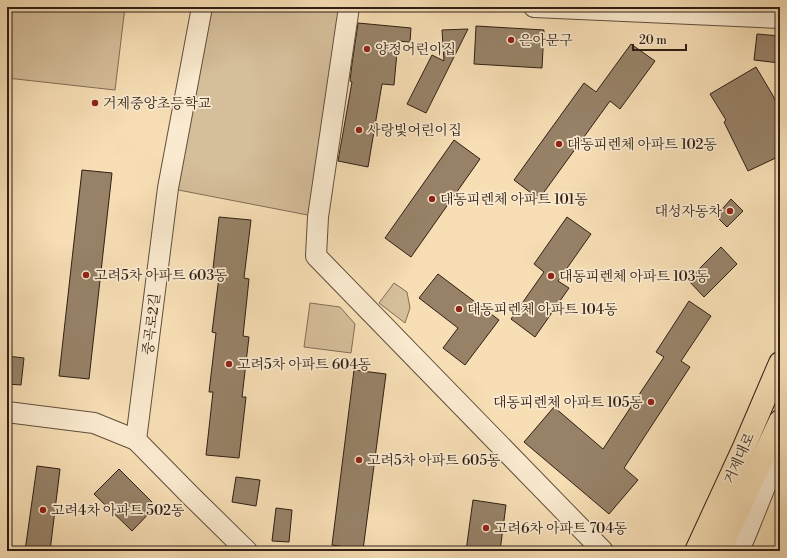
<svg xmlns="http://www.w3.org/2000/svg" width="787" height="558" viewBox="0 0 787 558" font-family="'Libre Bodoni','Noto Serif KR',serif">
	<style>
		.green { fill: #d5be9a; stroke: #826e57 }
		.building { fill: #978268; stroke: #2f1f14 }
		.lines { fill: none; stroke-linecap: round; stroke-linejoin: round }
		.minor-casing { stroke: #614f3c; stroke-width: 22 }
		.major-casing { stroke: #2f1f14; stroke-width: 24 }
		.minor { stroke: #faeacf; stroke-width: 20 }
		.major { stroke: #f7deb5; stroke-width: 22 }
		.poi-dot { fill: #8f2418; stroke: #faeacf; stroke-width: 1.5 }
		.labels { text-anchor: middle; stroke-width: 3.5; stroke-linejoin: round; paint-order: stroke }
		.poi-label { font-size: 14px; fill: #2f1f14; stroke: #faeacf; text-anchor: start }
		.street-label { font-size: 14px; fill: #2f1f14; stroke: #faeacf }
	</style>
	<rect width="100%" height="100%" fill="#f7deb5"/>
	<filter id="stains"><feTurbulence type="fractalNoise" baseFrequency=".005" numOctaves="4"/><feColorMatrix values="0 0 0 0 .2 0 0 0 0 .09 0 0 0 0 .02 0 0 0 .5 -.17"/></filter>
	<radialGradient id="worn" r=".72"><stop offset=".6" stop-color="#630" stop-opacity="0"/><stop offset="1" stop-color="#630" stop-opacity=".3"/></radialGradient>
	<g class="green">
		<polygon points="9,7 125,7 115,90 7,78 7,26"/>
		<polygon points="202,7 349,7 318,217 168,188"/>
		<polygon points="394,283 407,292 410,308 405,323 379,303"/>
		<polygon points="310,303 340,307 355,324 351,353 304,347"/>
	</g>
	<g class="building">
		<polygon points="358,23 411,28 410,42 398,41 394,85 382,84 368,167 338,161 352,82 350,81 352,64"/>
		<polygon points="476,26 544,30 542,68 474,64"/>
		<polygon points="468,29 426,113 407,104 432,55 444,61 442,30"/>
		<polygon points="757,34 780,36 780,63 754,60"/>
		<polygon points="631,44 655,61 620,109 610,101 539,199 514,180 584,83 596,92"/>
		<polygon points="756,67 772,94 780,110 780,156 748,171 724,122 726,120 710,94"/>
		<polygon points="454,140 480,159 411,257 385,238"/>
		<polygon points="82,170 112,173 89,379 59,376"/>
		<polygon points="731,199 743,211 727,227 716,216"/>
		<polygon points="219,217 251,220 244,278 249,279 243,336 249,337 242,397 246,397 239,458 206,455 213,392 209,392 216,333 212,332 219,277 212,277"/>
		<polygon points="567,217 591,234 558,281 569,288 535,337 511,319 544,272 534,264"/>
		<polygon points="721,247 737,264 704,297 688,280"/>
		<polygon points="438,274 499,320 465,365 443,348 458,328 419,298"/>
		<polygon points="689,301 711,316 681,361 690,367 624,468 638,480 609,514 524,442 554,407 603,449 664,357 656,352"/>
		<polygon points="7,356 24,358 21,385 7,384"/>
		<polygon points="354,370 386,374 363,550 332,545"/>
		<polygon points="37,466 60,469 50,551 25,551"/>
		<polygon points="119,469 156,506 132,531 94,494"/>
		<polygon points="236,477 260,480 256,506 232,502"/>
		<polygon points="473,500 506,505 500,551 466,551"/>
		<polygon points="276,508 292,510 289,542 272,541"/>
	</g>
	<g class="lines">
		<defs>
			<g id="minor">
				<polyline points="202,7 168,188 136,440 190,495 247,551"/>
				<polyline points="349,7 318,217 316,256 603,551"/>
				<polyline points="534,7 780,18"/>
				<polyline points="7,412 94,423 136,440"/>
				<polyline points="739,551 749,527 767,482 780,457"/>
			</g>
			<g id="major">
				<polyline points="696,551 744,447 780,363"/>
				<polyline points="719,551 780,421"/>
			</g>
		</defs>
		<use href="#minor" class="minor-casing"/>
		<use href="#major" class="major-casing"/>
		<use href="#minor" class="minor"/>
		<use href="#major" class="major"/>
	</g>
	<g class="poi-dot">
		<circle cx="511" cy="40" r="4"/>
		<circle cx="367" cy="49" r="4"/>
		<circle cx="95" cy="103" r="4"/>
		<circle cx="359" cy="130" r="4"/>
		<circle cx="559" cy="144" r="4"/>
		<circle cx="432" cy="199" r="4"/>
		<circle cx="730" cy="211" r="4"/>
		<circle cx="86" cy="275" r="4"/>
		<circle cx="551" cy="276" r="4"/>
		<circle cx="459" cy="309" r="4"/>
		<circle cx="229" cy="364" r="4"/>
		<circle cx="651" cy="402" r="4"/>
		<circle cx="359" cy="460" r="4"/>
		<circle cx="43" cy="510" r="4"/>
		<circle cx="486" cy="528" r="4"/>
	</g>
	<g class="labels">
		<g class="poi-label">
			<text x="519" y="45">은아문구</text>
			<text x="375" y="54">양정어린이집</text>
			<text x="103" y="108">거제중앙초등학교</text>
			<text x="367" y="135">사랑빛어린이집</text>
			<text x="567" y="149">대동피렌체 아파트 102동</text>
			<text x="440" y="204">대동피렌체 아파트 101동</text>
			<text x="722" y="216" text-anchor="end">대성자동차</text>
			<text x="94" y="280">고려5차 아파트 603동</text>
			<text x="559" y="281">대동피렌체 아파트 103동</text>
			<text x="467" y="314">대동피렌체 아파트 104동</text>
			<text x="237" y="369">고려5차 아파트 604동</text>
			<text x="643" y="407" text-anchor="end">대동피렌체 아파트 105동</text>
			<text x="367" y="465">고려5차 아파트 605동</text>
			<text x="51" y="515">고려4차 아파트 502동</text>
			<text x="494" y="533">고려6차 아파트 704동</text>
		</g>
		<g class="street-label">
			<text transform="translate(151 324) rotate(-83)" y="5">중곡로2길</text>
			<text transform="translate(739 458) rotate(-66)" y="5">거제대로</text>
		</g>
	</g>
	<rect width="787" height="558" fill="none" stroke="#f7deb5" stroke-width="24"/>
	<rect x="8" y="8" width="771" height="542" fill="none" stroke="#2f1f14" stroke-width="2"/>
	<rect x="12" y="12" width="763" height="534" fill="none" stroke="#2f1f14"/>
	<path d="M633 44v6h53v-6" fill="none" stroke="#2f1f14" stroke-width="2"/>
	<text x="639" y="44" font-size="12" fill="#2f1f14" stroke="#faeacf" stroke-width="3" paint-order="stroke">20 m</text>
	<rect width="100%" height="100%" filter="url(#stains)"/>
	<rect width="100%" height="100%" fill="url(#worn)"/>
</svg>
